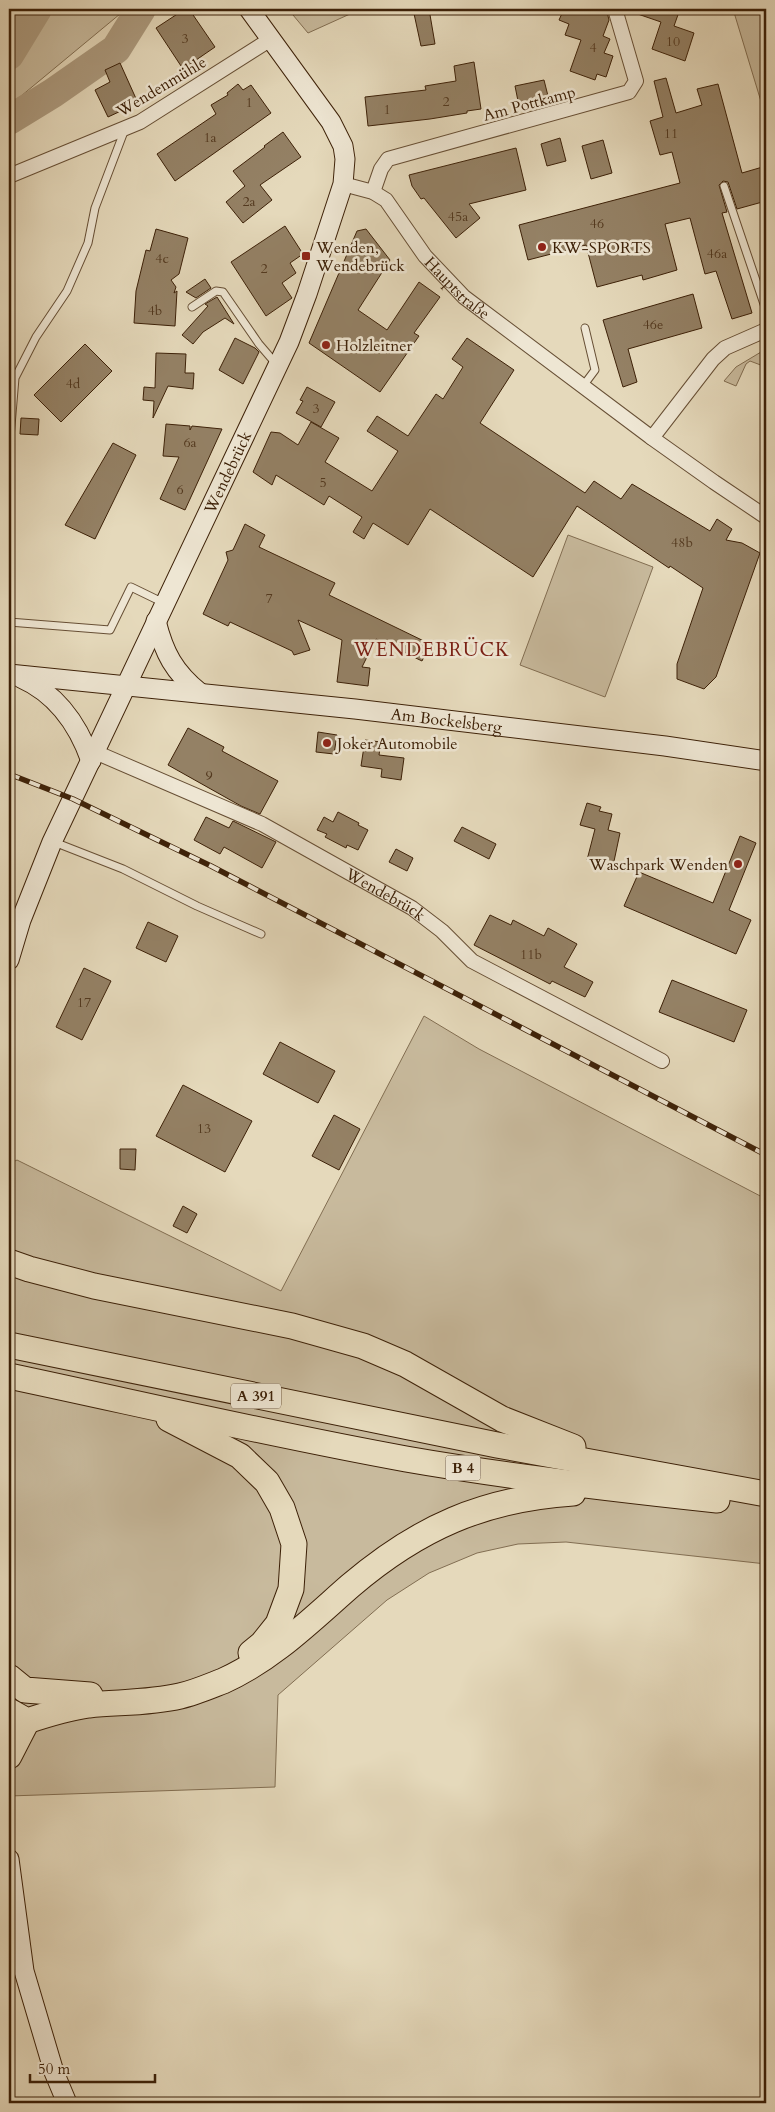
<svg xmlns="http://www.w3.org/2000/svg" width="775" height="2112" viewBox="0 0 775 2112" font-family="Cardo,serif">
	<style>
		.green { fill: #c8ba9d; stroke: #826e52 }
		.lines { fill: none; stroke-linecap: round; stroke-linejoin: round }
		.river { stroke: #ac9a7e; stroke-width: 30 }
		.building { fill: #948165; stroke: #3d2108 }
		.lane-casing { stroke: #674f35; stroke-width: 9 }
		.street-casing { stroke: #674f35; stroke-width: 16 }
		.secondary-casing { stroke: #3d2108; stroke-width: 21 }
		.highway-casing { stroke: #3d2108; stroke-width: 27 }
		.lane { stroke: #eee6d3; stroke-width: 7 }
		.street { stroke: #eee6d3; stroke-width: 14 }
		.secondary { stroke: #eee6d3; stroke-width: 19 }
		.highway { stroke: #e5d9bb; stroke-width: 25 }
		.rail-casing { stroke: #3d2108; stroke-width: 5.5 }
		.rail { stroke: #eee6d3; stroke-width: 4; stroke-dasharray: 11; stroke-linecap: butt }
		.poi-dot { fill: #8f2418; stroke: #eee6d3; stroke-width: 2 }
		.labels { text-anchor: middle; stroke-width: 5; stroke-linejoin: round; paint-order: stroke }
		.number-label { font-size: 14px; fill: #53391f }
		.shield { fill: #eee6d3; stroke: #725c45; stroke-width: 1 }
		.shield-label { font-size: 15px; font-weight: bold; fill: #3d2108 }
		.street-label { font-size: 16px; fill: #3d2108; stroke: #eee6d3 }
		.poi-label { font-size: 16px; fill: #3d2108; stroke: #eee6d3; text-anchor: start }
		.quarter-label { font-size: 19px; letter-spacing: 1px; fill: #7a1f14; stroke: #eee6d3 }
	</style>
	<rect width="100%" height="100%" fill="#e5d9bb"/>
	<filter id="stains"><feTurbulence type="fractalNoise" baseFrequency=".004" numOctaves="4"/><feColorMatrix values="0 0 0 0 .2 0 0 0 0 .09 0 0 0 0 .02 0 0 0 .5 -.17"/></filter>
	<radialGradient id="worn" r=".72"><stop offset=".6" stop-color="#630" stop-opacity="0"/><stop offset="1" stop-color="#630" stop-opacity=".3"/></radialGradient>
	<g class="green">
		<polygon points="9,9 126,9 9,106"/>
		<polygon points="288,9 361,9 308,33"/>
		<polygon points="733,9 766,9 766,118"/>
		<polygon points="766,349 766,367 750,361 746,364 736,386 724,381 736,367"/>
		<polygon points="568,535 653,567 605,697 520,665"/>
		<polygon points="424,1016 479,1049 766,1199 766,1564 566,1542 518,1544 477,1553 429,1573 387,1600 278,1695 275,1787 9,1796 9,1164 17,1160 281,1291"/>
	</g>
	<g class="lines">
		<g class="river">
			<polyline points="9,55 37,9"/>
			<polyline points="9,120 53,93 116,49 141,9"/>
		</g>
	</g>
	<g class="building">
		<polygon points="185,9 189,9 215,47 183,69 156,28"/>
		<polygon points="413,9 429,9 435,44 421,46"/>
		<polygon points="564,9 598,9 607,12 609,20 603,36 610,39 604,53 613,56 606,77 597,74 595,80 570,71 581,40 565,35 569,24 559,20"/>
		<polygon points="630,9 680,9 674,26 694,33 685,61 652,49 661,22 629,11"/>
		<polygon points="474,62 481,109 467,111 467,113 430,119 368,126 365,97 426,90 425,86 456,81 454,66"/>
		<polygon points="120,63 138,103 108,117 95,90 110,82 105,70"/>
		<polygon points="666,78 676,113 702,105 697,89 718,84 742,173 766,166 766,201 737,209 728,182 723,181 719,185 727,212 722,213 752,313 732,319 716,271 705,274 690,218 665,224 677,270 643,280 642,275 597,287 586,245 528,260 519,225 680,183 672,152 660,155 650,121 663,117 654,81"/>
		<polygon points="544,80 549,100 519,106 515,86"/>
		<polygon points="238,84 243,90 251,85 271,113 175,181 157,154 216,114 211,105 228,95 227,93"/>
		<polygon points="283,132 301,157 260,185 272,200 243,223 226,202 245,186 233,171 265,147 264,146"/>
		<polygon points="560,138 566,161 547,166 541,144"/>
		<polygon points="603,140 612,173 591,179 582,146"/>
		<polygon points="516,148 526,190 469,204 480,218 456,238 424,198 421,199 412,186 409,175"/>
		<polygon points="285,226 303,254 290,263 296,273 282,283 292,298 266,316 231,262"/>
		<polygon points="156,229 188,238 179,274 171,280 176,287 174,293 177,291 175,326 134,323 136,291 146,250 150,251"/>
		<polygon points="366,229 390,260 358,310 387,330 419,282 440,297 414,333 419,336 380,392 309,343 357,231"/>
		<polygon points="205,279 211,288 196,298 186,292"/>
		<polygon points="693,294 702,328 628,349 637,382 623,387 603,320"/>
		<polygon points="217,297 234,324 225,318 203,332 193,344 182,335 208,306 205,304"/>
		<polygon points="235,338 255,348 259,352 243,384 219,370"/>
		<polygon points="467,338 514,370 480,423 585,493 594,481 621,499 632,484 710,531 717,519 732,529 726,540 742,543 760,553 716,677 704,689 677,679 677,664 703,588 670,566 669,568 577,506 533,577 430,509 408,545 373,523 364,539 353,532 362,517 329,496 324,505 276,475 272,485 253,472 271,432 280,433 298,445 311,422 339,438 325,462 372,491 398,451 367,431 377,416 408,436 436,394 443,399 463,367 452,359"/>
		<polygon points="85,344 112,371 61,422 34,395"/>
		<polygon points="156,353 186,354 185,373 194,373 193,389 168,386 153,418 154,401 143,400 144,387 155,388"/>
		<polygon points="307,387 335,402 321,427 296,413 303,401 300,400"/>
		<polygon points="21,418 39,419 38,435 20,434"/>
		<polygon points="166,424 190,426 190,430 192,426 222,429 185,510 160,499 179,457 163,456"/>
		<polygon points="113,443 136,455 95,539 65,525"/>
		<polygon points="245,524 265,535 259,547 335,583 329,595 430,644 422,661 376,639 362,667 370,668 368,686 337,682 342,640 298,620 310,650 294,655 292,651 230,622 228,626 203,614 228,560 226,552 233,550"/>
		<polygon points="188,728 224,747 222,751 278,781 260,814 241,806 168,765"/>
		<polygon points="318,732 337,735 334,754 316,752"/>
		<polygon points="365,740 381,742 379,755 404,758 401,780 381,777 382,769 361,766"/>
		<polygon points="587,803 601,807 599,811 612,814 608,830 620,833 613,866 587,860 595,829 580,825"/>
		<polygon points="338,812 359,823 358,825 368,830 358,850 347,845 346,848 325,837 327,834 317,830 324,817 333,822"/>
		<polygon points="206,817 229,828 233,821 276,842 262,868 224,847 220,854 194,840"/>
		<polygon points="462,827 496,844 489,859 454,841"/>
		<polygon points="740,836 756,843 729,910 751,920 736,954 624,906 639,872 713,903"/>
		<polygon points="396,849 413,858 407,871 389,862"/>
		<polygon points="490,915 511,925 513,920 544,936 548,928 577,944 564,967 593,982 585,997 552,981 550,984 474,945"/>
		<polygon points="148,922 178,936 166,962 136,948"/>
		<polygon points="84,968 111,981 82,1040 56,1027"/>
		<polygon points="672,980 747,1010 734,1042 659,1012"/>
		<polygon points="280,1042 335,1071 318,1103 263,1074"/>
		<polygon points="183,1085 252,1121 225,1172 156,1136"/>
		<polygon points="334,1115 360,1129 339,1170 312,1156"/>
		<polygon points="120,1149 136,1149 135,1170 120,1169"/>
		<polygon points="183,1206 197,1214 187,1233 173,1226"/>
	</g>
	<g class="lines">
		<defs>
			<g id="lane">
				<polyline points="724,186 766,310"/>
				<polyline points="192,307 216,291 223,292 259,344 277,365"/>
				<polyline points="583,386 595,370 585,328"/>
				<polyline points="9,450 15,378 36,337 67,291 88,243 95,208 125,129"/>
				<polyline points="9,622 110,630 131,587 164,603"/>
				<polyline points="54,842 123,869 197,906 261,934"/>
			</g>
			<g id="street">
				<polyline points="9,176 140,122 271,39"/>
				<path id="s1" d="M343,184L373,192L386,200L425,256L464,297L652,438L714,482L766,517"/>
				<polyline points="373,192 381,169 388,159 629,92 636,81 615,9"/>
				<polyline points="652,438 713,359 725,348 766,330"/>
				<path id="s2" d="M95,752L262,824L412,908L442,931L472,961L662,1061"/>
			</g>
			<g id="secondary">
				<path d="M156,621C164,653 174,672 200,693"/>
				<path id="s3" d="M9,674L355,709L665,746L766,761"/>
				<path d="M21,678C57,694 78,724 91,761"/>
				<path id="s4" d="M9,960L21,920L52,842L289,342L307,294L343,184L345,159L343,146L331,122L249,9"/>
				<polyline points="9,1859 24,1971 54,2072 67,2103"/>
			</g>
			<g id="highway">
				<polyline points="9,1262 29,1269 94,1286 292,1326 363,1346 405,1364 502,1419 573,1447"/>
				<polyline points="9,1345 497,1445 766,1494"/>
				<path d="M9,1376C141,1404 273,1435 406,1459C509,1477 613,1489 717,1500"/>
				<polyline points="169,1419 240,1456 267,1482 282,1508 294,1544 291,1589 278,1624 262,1644 251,1653"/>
				<polyline points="9,1677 25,1690 90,1695"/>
				<path d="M9,1711L27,1721C48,1714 68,1708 89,1705C119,1702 150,1703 180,1696C194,1693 210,1686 223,1681C272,1659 310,1621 350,1586C418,1528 483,1499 573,1493"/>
				<polyline points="9,1756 27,1721"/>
			</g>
		</defs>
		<use href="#lane" class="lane-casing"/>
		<use href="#street" class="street-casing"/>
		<use href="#secondary" class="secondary-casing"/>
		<use href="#highway" class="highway-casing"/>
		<use href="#lane" class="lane"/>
		<use href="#street" class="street"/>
		<use href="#secondary" class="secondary"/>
		<use href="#highway" class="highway"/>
		<defs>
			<polyline id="rail" points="9,774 73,799 211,866 766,1155"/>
		</defs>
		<use href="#rail" class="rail-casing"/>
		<use href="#rail" class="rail"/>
	</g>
	<g class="poi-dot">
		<circle cx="542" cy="247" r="5"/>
		<rect x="301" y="251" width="10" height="10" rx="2.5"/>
		<circle cx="326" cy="345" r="5"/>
		<circle cx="327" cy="743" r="5"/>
		<circle cx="738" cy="864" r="5"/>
	</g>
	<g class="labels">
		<g class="number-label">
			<text x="185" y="43">3</text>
			<text x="673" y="46">10</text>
			<text x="593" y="52">4</text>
			<text x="446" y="106">2</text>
			<text x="249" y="107">1</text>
			<text x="387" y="114">1</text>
			<text x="671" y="138">11</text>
			<text x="210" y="142">1a</text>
			<text x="249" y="206">2a</text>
			<text x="458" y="221">45a</text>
			<text x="597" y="228">46</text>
			<text x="717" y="258">46a</text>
			<text x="162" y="263">4c</text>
			<text x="264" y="273">2</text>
			<text x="155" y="315">4b</text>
			<text x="653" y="329">46e</text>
			<text x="73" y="388">4d</text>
			<text x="316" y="413">3</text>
			<text x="190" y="447">6a</text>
			<text x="323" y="487">5</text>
			<text x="180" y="494">6</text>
			<text x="682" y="547">48b</text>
			<text x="269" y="603">7</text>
			<text x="209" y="780">9</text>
			<text x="531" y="959">11b</text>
			<text x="84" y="1007">17</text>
			<text x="204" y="1133">13</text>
		</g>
		<g class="shield">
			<rect x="231" y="1383.5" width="50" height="25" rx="4"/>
			<rect x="445.5" y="1455.5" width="35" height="25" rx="4"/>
		</g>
		<g class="shield-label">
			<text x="256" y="1401">A 391</text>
			<text x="463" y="1473">B 4</text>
		</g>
		<g class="street-label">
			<text transform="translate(161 86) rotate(-31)" y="6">Wendenmühle</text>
			<text transform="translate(529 103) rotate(-15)" y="6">Am Pottkamp</text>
			<text dy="6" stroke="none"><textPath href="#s1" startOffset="160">Hauptstraße</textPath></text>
			<text dy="6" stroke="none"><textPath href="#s4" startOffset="535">Wendebrück</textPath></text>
			<text dy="6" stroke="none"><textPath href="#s3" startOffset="440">Am Bockelsberg</textPath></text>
			<text dy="6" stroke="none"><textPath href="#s2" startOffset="324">Wendebrück</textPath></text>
		</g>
		<g class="poi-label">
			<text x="316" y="253">Wenden,<tspan x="316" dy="18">Wendebrück</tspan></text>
			<text x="552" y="253">KW-SPORTS</text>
			<text x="336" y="351">Holzleitner</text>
			<text x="337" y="749">Joker Automobile</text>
			<text x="728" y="870" text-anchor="end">Waschpark Wenden</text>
		</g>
		<g class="quarter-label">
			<text x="432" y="656">WENDEBRÜCK</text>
		</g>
	</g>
	<rect width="775" height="2112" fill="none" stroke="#e5d9bb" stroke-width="30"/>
	<rect x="10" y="10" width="755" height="2092" fill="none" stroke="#3d2108" stroke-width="2.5"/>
	<rect x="15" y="15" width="745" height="2082" fill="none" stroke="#3d2108"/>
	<path d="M30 2074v8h125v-8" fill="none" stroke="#3d2108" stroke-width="2.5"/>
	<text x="38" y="2074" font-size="15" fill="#3d2108" stroke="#eee6d3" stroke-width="4" paint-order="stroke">50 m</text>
	<rect width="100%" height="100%" filter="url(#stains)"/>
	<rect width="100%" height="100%" fill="url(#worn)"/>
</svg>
